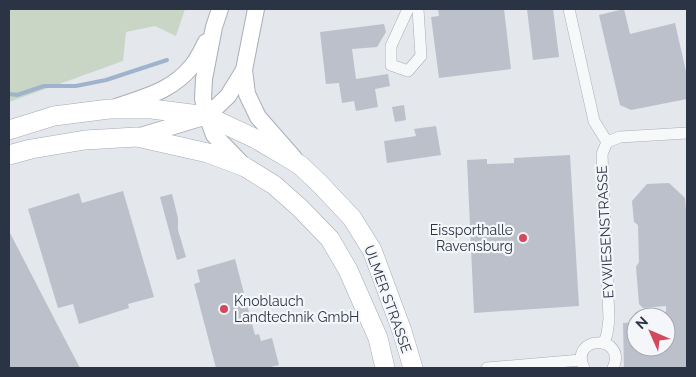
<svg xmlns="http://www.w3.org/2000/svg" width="696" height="377" viewBox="0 0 696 377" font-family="Raleway,sans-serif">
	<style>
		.green { fill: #c9d6c5 }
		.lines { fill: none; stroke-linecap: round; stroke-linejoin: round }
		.stream { stroke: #9fb4cc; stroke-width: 4 }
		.building { fill: #bbc0ca }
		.minor-casing { stroke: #a9aeb7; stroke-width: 12 }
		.secondary-casing { stroke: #a9aeb7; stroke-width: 18 }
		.primary-casing { stroke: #a3abb8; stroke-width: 20 }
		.minor { stroke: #f7f8fa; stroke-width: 11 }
		.secondary { stroke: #fff; stroke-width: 16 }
		.primary { stroke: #fff; stroke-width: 19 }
		.poi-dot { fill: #d1495b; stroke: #f4f6f9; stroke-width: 2 }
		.labels { text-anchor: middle; stroke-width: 4.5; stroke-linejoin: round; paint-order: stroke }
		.poi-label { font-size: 14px; fill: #2b3445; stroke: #f4f6f9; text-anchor: end }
		.street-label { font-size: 14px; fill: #2b3445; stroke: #f4f6f9 }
	</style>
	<rect width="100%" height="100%" fill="#e4e7ec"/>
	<polygon class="green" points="9,9 185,9 176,36 155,26 126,32 123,61 9,102"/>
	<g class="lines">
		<polyline class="stream" points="9,94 17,95 44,86 76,86 106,80 167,60"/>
	</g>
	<g class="building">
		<polygon points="438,9 504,9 511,69 439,78 431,17 439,16"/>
		<polygon points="527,9 553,9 559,57 533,60"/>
		<polygon points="624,9 630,34 675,23 687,76 687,99 631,110 620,105 599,15"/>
		<polygon points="384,24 386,32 377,47 352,49 356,79 388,74 390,86 375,89 378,107 356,111 354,101 342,103 339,83 326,84 320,32"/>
		<polygon points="404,105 406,120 395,122 392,107"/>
		<polygon points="436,126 441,155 387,163 384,141 416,136 414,129"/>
		<polygon points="570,155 579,306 474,313 467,160 487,159 487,164 514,163 514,158"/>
		<polygon points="669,183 685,198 686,210 687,211 687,368 624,368 623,323 636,322 636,347 666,347 666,306 643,308 639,304 636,267 639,262 638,225 634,222 632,201 647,184"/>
		<polygon points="123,191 154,297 128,304 129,308 79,324 73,304 58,308 28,209 79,193 82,203"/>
		<polygon points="172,194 178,218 178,230 186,257 177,260 160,197"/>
		<polygon points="9,231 57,324 80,368 9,368"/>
		<polygon points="235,259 255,335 259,334 261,341 272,338 279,365 266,368 216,368 194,284 200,282 197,270"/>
	</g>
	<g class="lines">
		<defs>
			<g id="minor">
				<polyline points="408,9 391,46 391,65 408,71 421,56 418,9"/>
				<polyline points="569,9 594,121 607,142"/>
				<polyline points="604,343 607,334 609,319 602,154 607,142 620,137 687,133"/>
				<polyline points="487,368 581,360"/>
				<path d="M584,368C568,335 628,334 613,368"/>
			</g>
			<g id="secondary">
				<polyline points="220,9 214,27 204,79 203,99 207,116 214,135 245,167"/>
				<polyline points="244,70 247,94 258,117 294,158"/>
				<path d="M116,107C145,97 172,91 192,66C198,59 202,50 206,42"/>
				<polyline points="137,137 207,116 228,96 244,70 256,9"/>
			</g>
			<g id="primary">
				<polyline points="9,130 54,116 109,109 152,109 207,116 256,139 300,165 320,184 352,218 372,250 402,331 413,368"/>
				<polyline points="9,155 31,149 85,140 137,137 208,153 245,167 274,185 300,208 330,239 348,270 378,338 385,368"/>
			</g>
		</defs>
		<use href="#minor" class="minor-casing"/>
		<use href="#secondary" class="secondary-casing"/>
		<use href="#primary" class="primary-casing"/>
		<use href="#minor" class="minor"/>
		<use href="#secondary" class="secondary"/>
		<use href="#primary" class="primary"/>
	</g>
	<g class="poi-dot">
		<circle cx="523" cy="238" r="5"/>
		<circle cx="224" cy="309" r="5"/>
	</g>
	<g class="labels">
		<g class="poi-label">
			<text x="513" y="235">Eissporthalle<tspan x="513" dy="16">Ravensburg</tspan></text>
			<text x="234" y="306" text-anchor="start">Knoblauch<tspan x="234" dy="16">Landtechnik GmbH</tspan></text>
		</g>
		<g class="street-label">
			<text transform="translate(605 232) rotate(-93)" y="5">EYWIESENSTRASSE</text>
			<text transform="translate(388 299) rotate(70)" y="5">ULMER STRASSE</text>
		</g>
	</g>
	<rect width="696" height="377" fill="none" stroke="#2b3445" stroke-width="20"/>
	<g transform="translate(651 332) rotate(315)"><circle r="24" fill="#f4f6f9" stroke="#a4a8b1"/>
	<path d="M0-4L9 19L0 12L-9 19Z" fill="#d1495b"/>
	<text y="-8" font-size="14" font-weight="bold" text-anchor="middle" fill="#2b3445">N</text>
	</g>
</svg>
